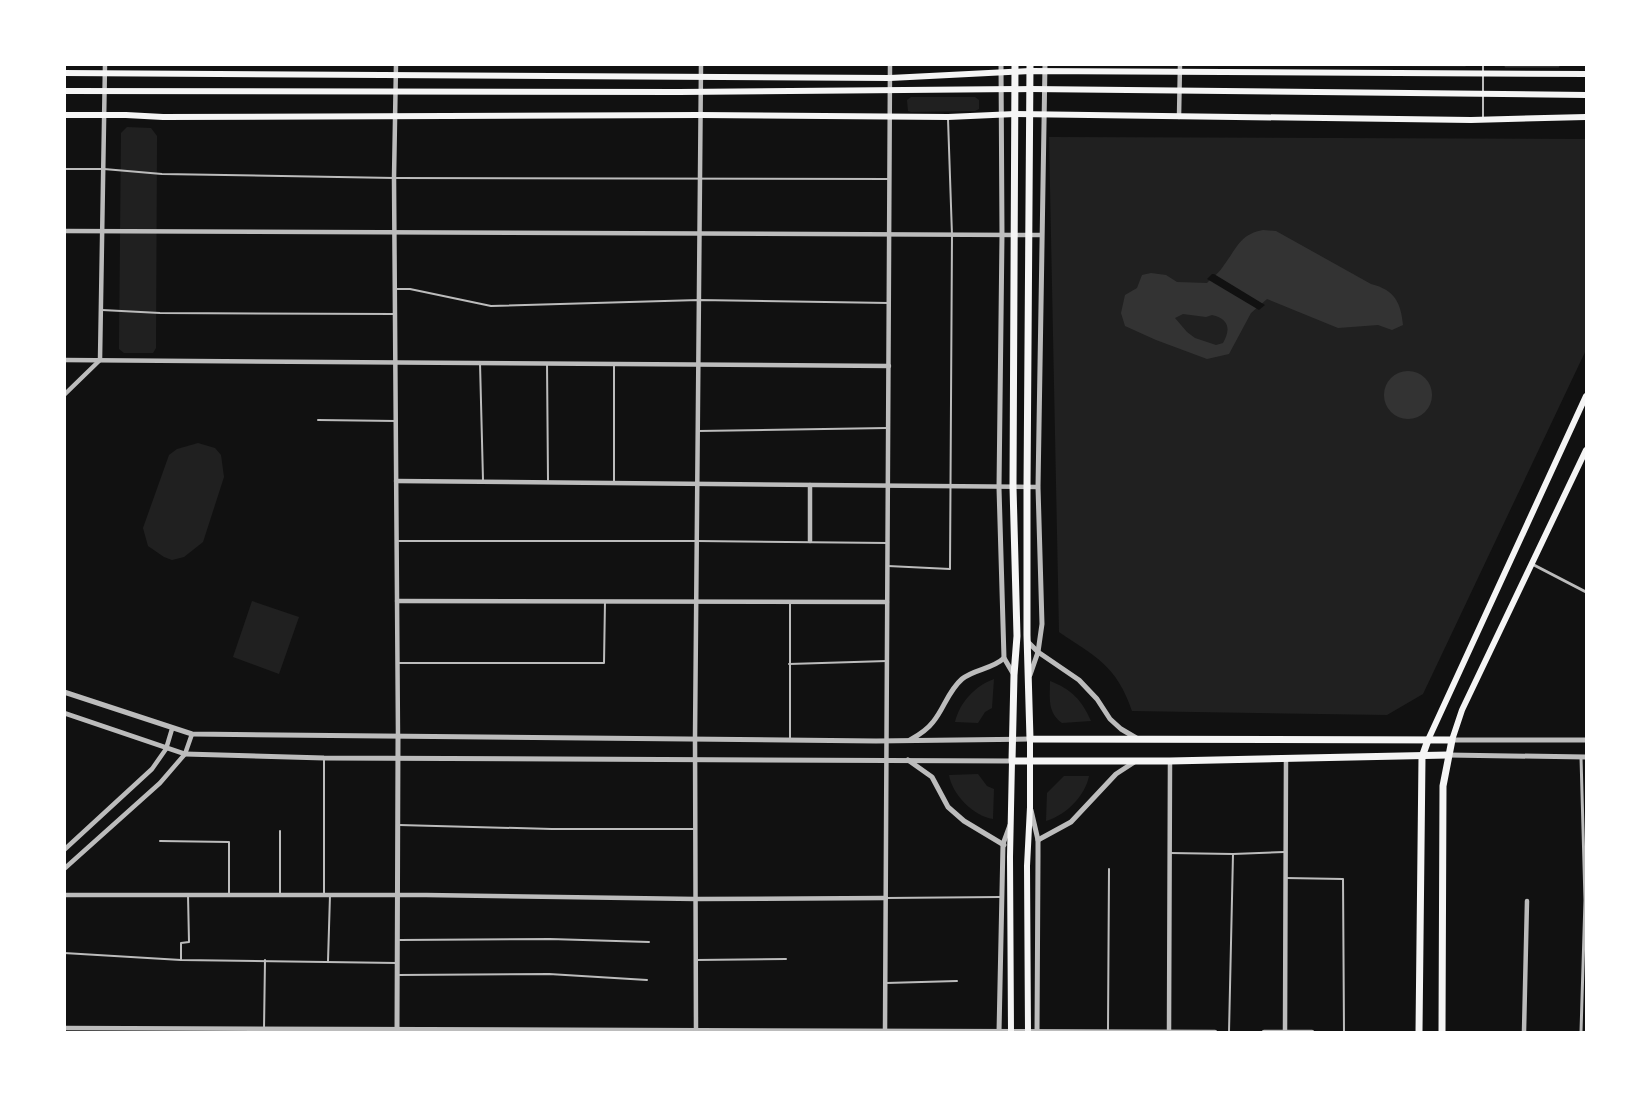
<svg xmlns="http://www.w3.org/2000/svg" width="1651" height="1097" viewBox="0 0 1651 1097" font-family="'DejaVu Sans',sans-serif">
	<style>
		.green { fill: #202020 }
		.water { fill: #333; fill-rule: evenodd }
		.pier { fill: #111 }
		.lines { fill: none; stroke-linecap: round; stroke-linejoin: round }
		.stream { stroke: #333; stroke-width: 3 }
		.service { stroke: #bcbcbc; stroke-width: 2 }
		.pedestrian { stroke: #bcbcbc; stroke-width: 3 }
		.minor { stroke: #bcbcbc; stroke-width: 4.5 }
		.tertiary { stroke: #bcbcbc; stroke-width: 5 }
		.secondary { stroke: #f5f5f5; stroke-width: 6 }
		.primary { stroke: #f5f5f5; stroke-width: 7 }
	</style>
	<rect width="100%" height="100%" fill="#111"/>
	<g class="green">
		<polygon points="911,97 975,97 979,100 979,109 975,111 911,112 908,111 907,100"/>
		<polygon points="127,127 151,128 157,136 156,348 153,353 124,353 119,349 121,133"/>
		<path d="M1049,137L1586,139V350L1423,694L1387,715L1132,711C1116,665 1097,658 1059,632Z"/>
		<polygon points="198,443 215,448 221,455 224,477 203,542 184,557 172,560 164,557 148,546 143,528 169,455 177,449"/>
		<polygon points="252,601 299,617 279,674 233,657"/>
		<path d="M994,679L992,708L985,712L978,723L955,722C960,702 975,686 994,679Z"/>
		<path d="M1050,681C1071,689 1082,700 1091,721L1062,723C1047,712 1050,698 1050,681Z"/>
		<path d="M978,774L987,786L994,789L993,819C973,816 952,794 949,775Z"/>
		<path d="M1064,776H1089C1085,796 1066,815 1046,821L1047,793Z"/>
	</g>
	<g class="water">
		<path d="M1263,230L1276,231L1371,284C1395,290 1401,303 1403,325L1392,330L1378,325L1338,328L1267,299L1251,313L1229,354L1207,359L1156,340L1125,326L1121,313L1125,295L1137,288L1142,275L1151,273L1166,275L1177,282L1207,283C1213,277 1220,272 1224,265C1237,248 1240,234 1263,230ZM1183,314L1206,317L1212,315C1229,319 1231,329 1223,343L1216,345L1195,338L1187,332L1175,318Z"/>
		<circle cx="1408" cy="395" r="24"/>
	</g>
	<polygon class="pier" points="1212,274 1214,274 1265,305 1259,310 1207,279"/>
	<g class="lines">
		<g class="stream">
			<polyline points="1313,64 1465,65"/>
			<polyline points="1506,66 1558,66"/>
		</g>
		<g class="service">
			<polyline points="1483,120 1483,64"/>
			<polyline points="64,169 104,169 162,174 394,178 890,179"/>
			<polyline points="396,289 410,289 491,306 699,300 889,303"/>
			<polyline points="102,310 160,313 393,314"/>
			<polyline points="480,363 483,480"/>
			<polyline points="547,363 548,480"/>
			<polyline points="318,420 396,421"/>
			<polyline points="698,431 887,428"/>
			<polyline points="614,481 614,364"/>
			<polyline points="399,541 697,541 888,543"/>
			<polyline points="888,566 950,569 952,235 948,119"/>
			<polyline points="790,602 790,739"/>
			<polyline points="398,663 604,663 605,601"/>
			<polyline points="789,664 887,661"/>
			<polyline points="324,758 324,893"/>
			<polyline points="399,825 552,829 693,829"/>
			<polyline points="160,841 229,842 229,895"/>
			<polyline points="1170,853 1233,854 1284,852"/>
			<polyline points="1286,878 1343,879 1344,1032"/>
			<polyline points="280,895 280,831"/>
			<polyline points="886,898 1000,897"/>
			<polyline points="400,940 550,939 649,942"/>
			<polyline points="64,953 181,960 397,963"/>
			<polyline points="181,960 181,943 189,942 188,895"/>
			<polyline points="696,960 786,959"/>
			<polyline points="328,961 330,895"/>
			<polyline points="398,975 549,974 647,980"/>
			<polyline points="886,983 957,981"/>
			<polyline points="264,1029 265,960"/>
			<polyline points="1108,1030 1109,869"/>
			<polyline points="1229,1032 1233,854"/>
		</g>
		<g class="pedestrian">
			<polyline points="1532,564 1586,592"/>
			<polyline points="1581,757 1585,900 1581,1032"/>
		</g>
		<g class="minor">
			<polyline points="396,64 394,178 398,737"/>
			<polyline points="1179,117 1180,64"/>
			<polyline points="64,231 1041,235"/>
			<polyline points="64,360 889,366"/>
			<polyline points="64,395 100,360 105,64"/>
			<polyline points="396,481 1038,487"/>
			<polyline points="810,541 810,485"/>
			<polyline points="397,601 887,602"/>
			<polyline points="64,850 152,769 166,749 172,729"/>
			<polyline points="64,869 160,783 185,754 192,734"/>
			<polyline points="64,895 426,895 696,899 886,898"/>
			<polyline points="64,1028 1215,1032"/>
			<polyline points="696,1032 695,739 701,64"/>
			<polyline points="885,1032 890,64"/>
			<polyline points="1169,1032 1170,761"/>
			<polyline points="1264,1032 1312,1032"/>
			<polyline points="1285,1032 1286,758"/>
			<polyline points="1524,1032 1527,901"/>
		</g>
		<g class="tertiary">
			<polyline points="1001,64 1002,235 999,488 1004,658 1014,675"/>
			<polyline points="1028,642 1038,652 1079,680 1097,699 1110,719 1121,729 1138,739"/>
			<polyline points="1030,675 1038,652 1042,624 1038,487 1045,64"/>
			<polyline points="64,692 192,734 876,741 1030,739"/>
			<polyline points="64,713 185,754 324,758 1012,761"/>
			<path d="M910,740C919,735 927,730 933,722C944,709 948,691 962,679C974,669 993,669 1004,658"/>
			<polyline points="1452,740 1586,740"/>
			<polyline points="1448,755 1586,757"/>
			<polyline points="908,760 932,777 948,807 964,821 1004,845"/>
			<polyline points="1031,810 1038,840 1038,856 1037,1032"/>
			<polyline points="1038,840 1071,822 1116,774 1136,761"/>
			<polyline points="397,1032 398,737"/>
			<polyline points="999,1032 1003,844 1010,825"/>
		</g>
		<g class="secondary">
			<polyline points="64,73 890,78 1030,71 1586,74"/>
			<polyline points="64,91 679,92 1031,89 1586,95"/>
			<polyline points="64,115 126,115 163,117 700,115 948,117 1015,114 1471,120 1586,117"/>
			<polyline points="1428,740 1586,396"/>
			<polyline points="1452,740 1462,710 1586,450"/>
			<polyline points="1011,1032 1010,857 1012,761"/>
			<polyline points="1028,1032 1027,866 1030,807 1030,739"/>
		</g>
		<g class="primary">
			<polyline points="1015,64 1013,487 1017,636 1014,675 1012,761 1170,761 1448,755"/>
			<polyline points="1030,64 1027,487 1027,635 1030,739 1452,740 1443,786 1442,1032"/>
			<polyline points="1419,1032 1422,757 1428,740"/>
		</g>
	</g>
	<rect width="1651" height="1097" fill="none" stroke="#ffffff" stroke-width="132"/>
</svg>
